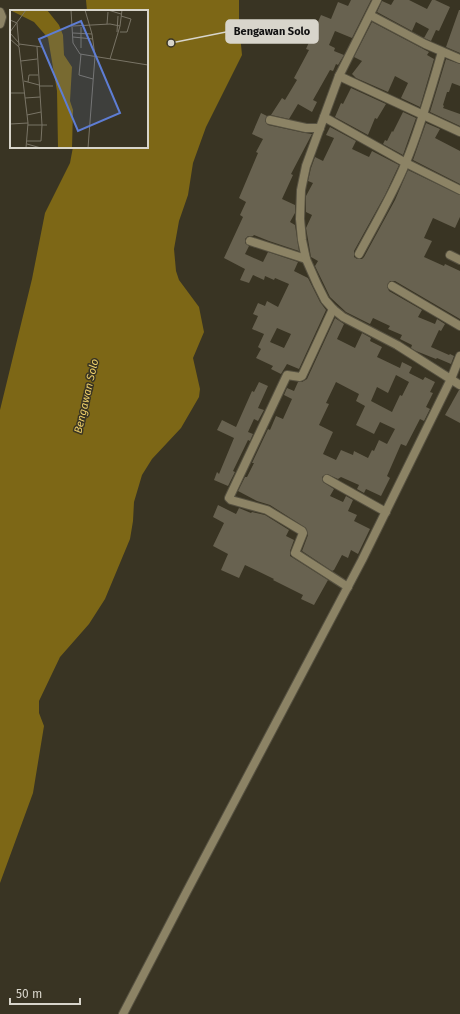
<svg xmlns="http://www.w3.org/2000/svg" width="460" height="1014" viewBox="0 0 460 1014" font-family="'Fira Sans',sans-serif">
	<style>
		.water { fill: #7d6716 }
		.building { fill: #686250; fill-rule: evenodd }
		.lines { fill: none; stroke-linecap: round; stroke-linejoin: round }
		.minor-casing { stroke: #565141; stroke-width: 10 }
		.tertiary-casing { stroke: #565141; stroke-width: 10 }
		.minor { stroke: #8c8365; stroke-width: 8 }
		.tertiary { stroke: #8c8365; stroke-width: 8 }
		.labels { text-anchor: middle; stroke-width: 3; stroke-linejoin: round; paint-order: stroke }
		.water-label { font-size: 11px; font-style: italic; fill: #efd068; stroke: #393423 }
		.inset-road { fill: none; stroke: #797466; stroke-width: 1 }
		.view { fill: #5e7dd3; fill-opacity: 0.15; stroke: #5e7dd3; stroke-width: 2 }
		.inset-edge { fill: none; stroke: #d8d5cb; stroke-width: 2 }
		.leader { fill: none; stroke: #d8d5cb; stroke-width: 1.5 }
		.callout-dot { fill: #d8d5cb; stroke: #393423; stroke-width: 1.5 }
		.callout { fill: #d8d5cb; stroke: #d8d5cb; stroke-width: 1.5 }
		.callout-label { font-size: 11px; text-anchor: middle; font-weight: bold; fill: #111 }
	</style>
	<rect width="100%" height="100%" fill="#393423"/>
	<polygon class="water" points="86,0 239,0 239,24 242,55 206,127 193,163 188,195 179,221 174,249 176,271 179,280 199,307 204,332 193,358 200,389 199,397 181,428 152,459 142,475 134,502 133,521 130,539 105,599 89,624 60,657 39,701 39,713 44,726 33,793 0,883 0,410 32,279 45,213 70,163 73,147 147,147 147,11 87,11"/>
	<g class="building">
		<polygon points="351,0 371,0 352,38 335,31 329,45 335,48 334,51 344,55 338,65 336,64 333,71 330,70 313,100 317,102 312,112 298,104 289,119 271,115 282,98 285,100 297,80 294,78 309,50 306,49 321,15 331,19 338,2 348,6"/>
		<polygon points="394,0 409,0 427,9 432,0 435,0 450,7 439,31 436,30 431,41 424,38 429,29 416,22 412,31 377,12 382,1 391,5"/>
		<polygon points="459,10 460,10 460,53 446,47"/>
		<polygon points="372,22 429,52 427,55 434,59 420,107 401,98 408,83 395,76 388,92 356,78 352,74 362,61 354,57"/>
		<polygon points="446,59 460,64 460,86 452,83 449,92 447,92 443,105 444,106 443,108 460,114 460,126 430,112"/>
		<polygon points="351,88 386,104 377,119 375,118 368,135 335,117 341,103 343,104"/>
		<polygon points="403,112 416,118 403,155 383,144 385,140 387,141 392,131 393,132"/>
		<path d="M261,113L267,116L265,121L268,125L305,133L312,134L291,174L293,175L282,199L295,205V213L290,222L295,225L299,251L269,241L254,235L253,236H248L245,239V243L249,246L245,254L263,262L268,252L298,262L294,271L308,278L320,302L326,310L299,369L287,364L281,374L271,369L273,366L256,358L261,349L258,347L264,334L252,329L258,316L253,314L258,303L265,306L267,301L278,307L289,284L275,278L274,280L265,276L264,280L253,275L249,283L240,280L245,269L224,258L243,217L240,215L246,202L239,198L258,153L256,152L263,139L252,134ZM277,328L291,334L284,348L270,342Z"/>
		<polygon points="426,123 440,129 435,138 460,151 460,184 413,160"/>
		<polygon points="330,127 356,141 352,149 369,157 372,151 399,165 385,195 354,251 354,257 357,259 362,259 364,257 395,200 408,170 460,195 460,217 455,228 433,218 424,238 432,241 424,257 444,266 445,264 460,271 460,319 395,281 390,281 387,286 389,291 422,310 418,317 435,324 437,319 445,324 441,331 439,330 431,347 449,355 450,354 454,356 451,364 437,358 436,359 416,351 411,348 412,345 400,339 402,335 388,329 390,326 373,318 370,324 346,312 330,297 315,266 318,261 311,257 306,228 312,215 306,212 306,196 313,183 308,181 311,168 315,157 323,161 334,138 326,135"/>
		<path d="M335,318L344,324L337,339L355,348L362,333L371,338L370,341L382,347L377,357L400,368L402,362L412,367L409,373L423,380L425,377L435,382L430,392L433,393L426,407L430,409L424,421L420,419L406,446L401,444L387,476L390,478L381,496L366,489L364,493L357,489L359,485L341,477L338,479L327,474L322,477L323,482L334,489L330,496L343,502L346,496L353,500L348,511L357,515L354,521L370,529L358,554L351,550L348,558L342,555L334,570L332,571L302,551L308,535L306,528L270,505L257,501L238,491L245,477H247L254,463H252L268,429L270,430L276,416L283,419L292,399L284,395L287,388L294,391L298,382H302L307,379ZM396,375L409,382L402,396L400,395L392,412L371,401L377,387L388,393ZM336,382L359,394L356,401L365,406L356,425L374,434L380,422L395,429L387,444L379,440L374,451L372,450L368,458L354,451L353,455L341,450L336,460L323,454L333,432L319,425L329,404L326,403Z"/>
		<polygon points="259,382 268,386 258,408 264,410 258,421 254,419 248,432 253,434 250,441 248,440 233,471 235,472 228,486 214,480 217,472 219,474 234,438 217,430 222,420 236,427 252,391 254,392"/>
		<polygon points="459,390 460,390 460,423 445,415"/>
		<polygon points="218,505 236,514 239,508 251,513 252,512 265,515 289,530 286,536 294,540 290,551 290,556 328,580 314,605 301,599 303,595 273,580 274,579 245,565 239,578 221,570 228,554 213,546 224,523 213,517"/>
	</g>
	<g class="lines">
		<defs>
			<g id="minor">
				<polyline points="0,12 2,17 0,24"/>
				<polyline points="370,15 425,44 460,59"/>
				<polyline points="339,76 460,132"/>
				<polyline points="324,117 406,163 460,190"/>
				<polyline points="270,120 306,128 320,128"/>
				<polyline points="250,241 306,259"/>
				<path d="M359,254C375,224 393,194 406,162C421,126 431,89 442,52"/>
				<polyline points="450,255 460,260"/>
				<polyline points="392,286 460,326"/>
				<polyline points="333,309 302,376 300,377 287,375 229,498 231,500 267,510 302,531 303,533 295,553 348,587"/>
				<polyline points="451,379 460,356"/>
				<polyline points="327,479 386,512"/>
			</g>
			<g id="tertiary">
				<polyline points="377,0 339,76 306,166 301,190 300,219 302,240 306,259 317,284 325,300 333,309 343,317 397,345 460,385"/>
				<polyline points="123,1014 187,891 362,560 451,379"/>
			</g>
		</defs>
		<use href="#minor" class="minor-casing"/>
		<use href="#tertiary" class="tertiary-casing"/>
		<use href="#minor" class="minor"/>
		<use href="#tertiary" class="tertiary"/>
	</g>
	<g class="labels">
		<g class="water-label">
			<text transform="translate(86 396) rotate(-77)" y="4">Bengawan Solo</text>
		</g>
	</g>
	<g transform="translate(10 10)">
		<rect width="138" height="138" fill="#393423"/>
		<path d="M0,0H37L49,15L53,25L54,45L62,57L60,91L63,100L62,138H48L47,81L38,28L24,12Z" fill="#7d6716"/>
		<path class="inset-road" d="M61,0L63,33L70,44L138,55M75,0L82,24L85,46L78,138M98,0L111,4M0,10L7,13L9,36M97,14L98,2M63,16L100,14L110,16L100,49M110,16L112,0M71,17V38M0,22L16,0M107,22L108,6M110,22H117L121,9L111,6M0,23L9,33M63,23L82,24M63,27L83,29M0,29L9,37L18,113L16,138M9,34L32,37M71,44L69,65L83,69M11,51L27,49M14,71L29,75M18,72L19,65H28M29,76H43M0,83H14M15,88L30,87M17,105L31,102M0,114L18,113M18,115H32L27,37M17,131H31L32,115H37M17,134L31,138"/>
		<path class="view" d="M71,11L110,103L68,121L29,29Z"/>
		<rect width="138" height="138" class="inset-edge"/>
	</g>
	<path class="leader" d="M171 43L226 32"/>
	<circle class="callout-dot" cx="171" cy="43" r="4"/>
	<rect class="callout" x="226" y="20" width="92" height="23" rx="4"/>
	<g class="callout-label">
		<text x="272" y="35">Bengawan Solo</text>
	</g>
	<path d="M10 998v6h70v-6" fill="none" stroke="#d8d5cb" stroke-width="2"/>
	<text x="16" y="998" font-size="12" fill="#d8d5cb" stroke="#393423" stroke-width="3" paint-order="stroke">50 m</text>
</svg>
